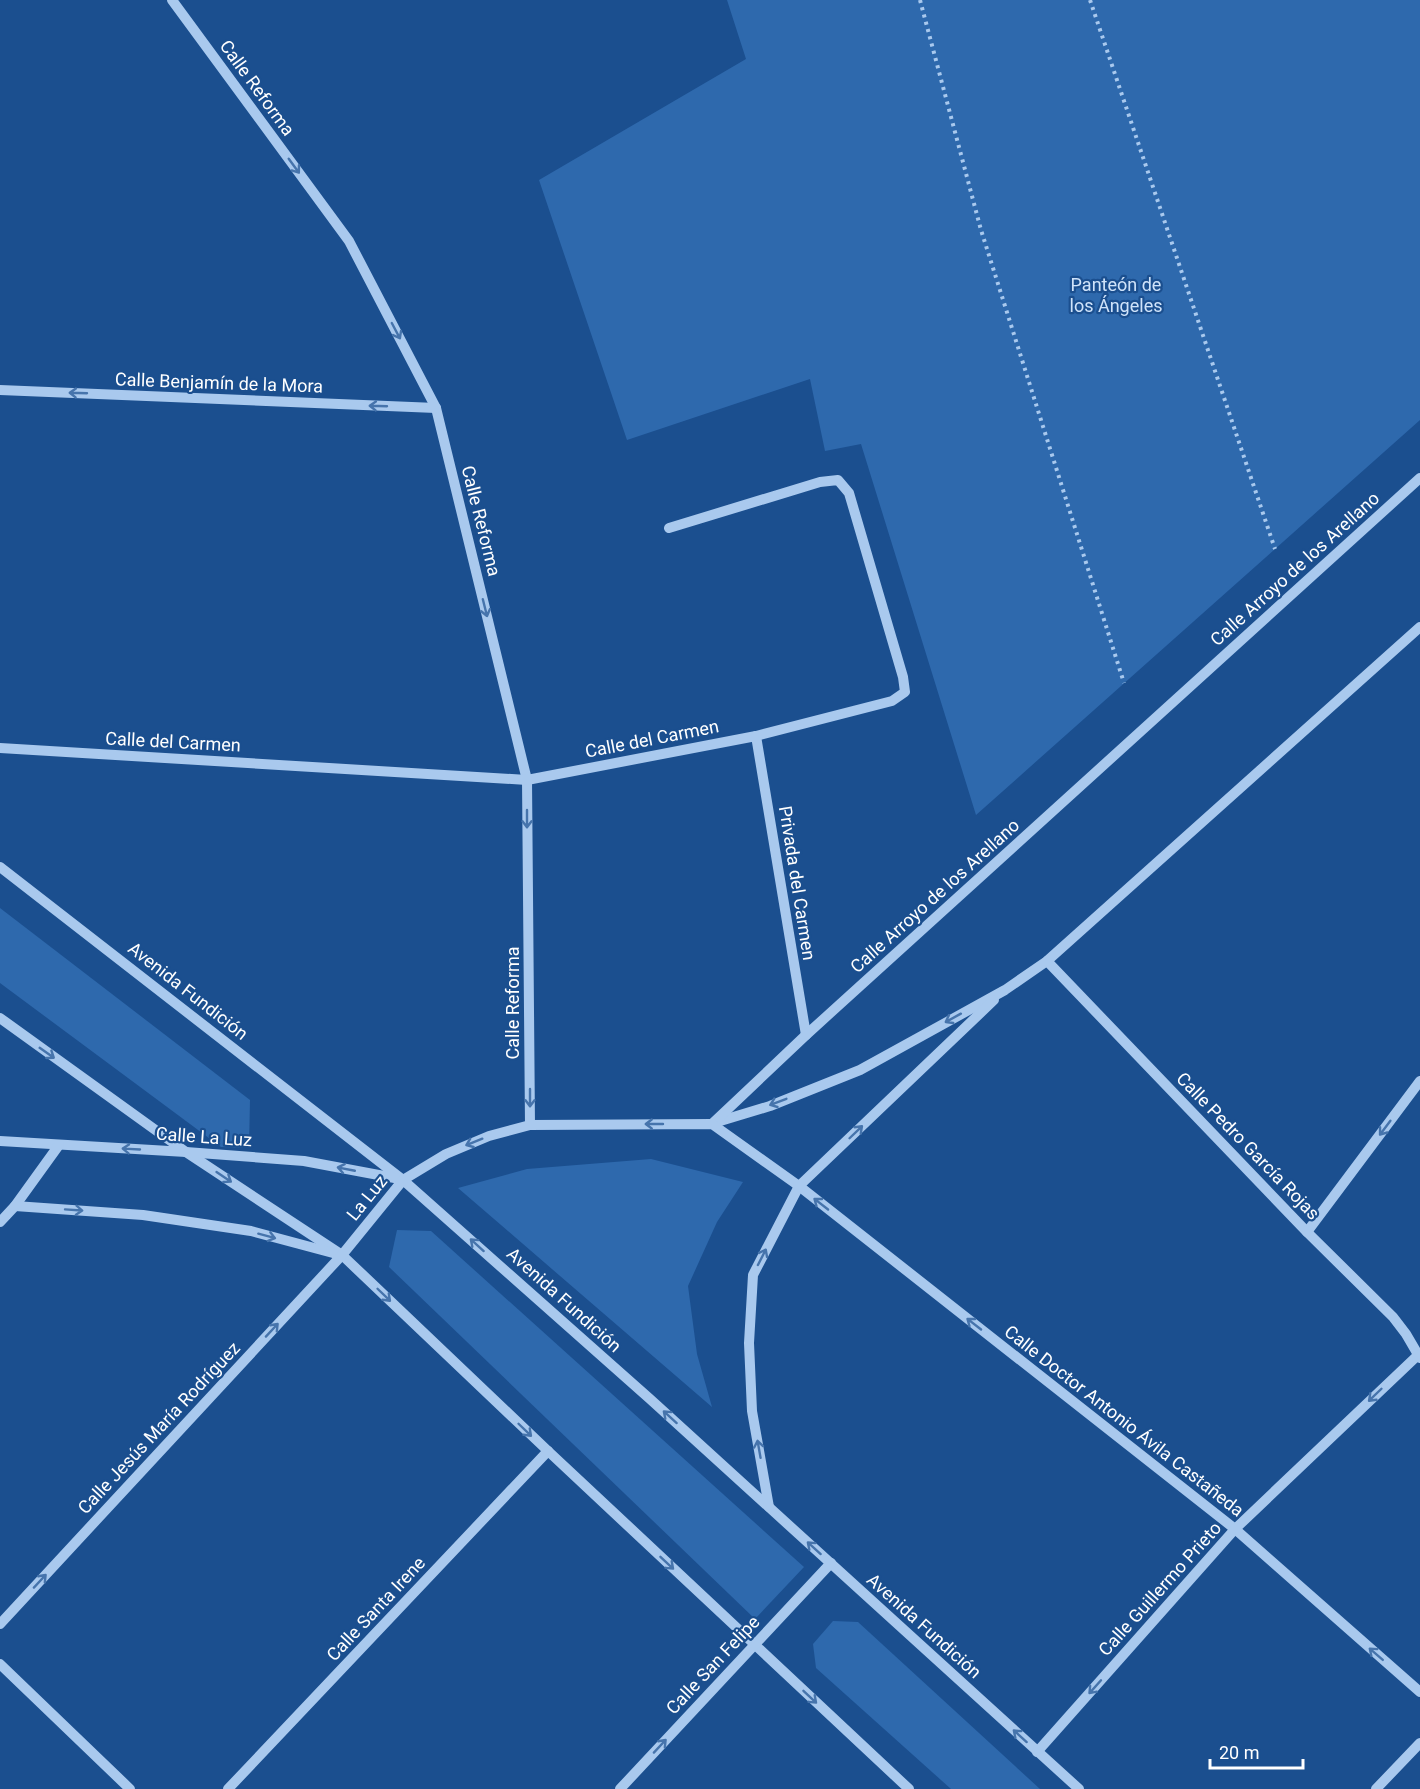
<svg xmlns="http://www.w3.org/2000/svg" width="1420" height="1789" viewBox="0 0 1420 1789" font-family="Roboto,sans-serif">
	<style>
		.green { fill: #2e69ad }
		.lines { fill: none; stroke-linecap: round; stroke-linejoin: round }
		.path { stroke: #a9c9ee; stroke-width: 4; stroke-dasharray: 3 4.5; stroke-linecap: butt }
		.minor { stroke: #a9c9ee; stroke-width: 10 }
		.oneway { stroke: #4674ac }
		.labels { text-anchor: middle; stroke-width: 4.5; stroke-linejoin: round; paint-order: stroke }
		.street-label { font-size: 18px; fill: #fff; stroke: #1b4f8f }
		.park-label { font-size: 18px; fill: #cfe3fa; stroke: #1b4f8f }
	</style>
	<rect width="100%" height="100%" fill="#1b4f8f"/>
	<g class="green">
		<polygon points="727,0 1420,0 1420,420 976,815 861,444 825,451 810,379 627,440 539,180 746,59"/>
		<polygon points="0,908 250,1100 249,1148 221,1147 0,983"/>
		<polygon points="651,1159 743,1182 717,1222 688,1286 697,1354 712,1407 458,1188 527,1169"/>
		<polygon points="397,1230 431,1231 804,1567 755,1619 389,1267"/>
		<polygon points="833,1621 858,1622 1040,1789 951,1789 816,1668 813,1644"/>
	</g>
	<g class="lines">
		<g class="path">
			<polyline points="920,0 981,230 1124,683"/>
			<polyline points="1090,0 1275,549"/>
		</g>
		<g class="minor">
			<polyline points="172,0 349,241 436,408 527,780 530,1125"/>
			<polyline points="0,390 436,408"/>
			<polyline points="756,736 806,1035"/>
			<polyline points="0,748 527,780 756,736 892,701 905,692 903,677 849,493 838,480 820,482 669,528"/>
			<polyline points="0,867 403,1180 650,1399 1079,1789"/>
			<polyline points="1047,961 1307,1232 1393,1317 1406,1334 1420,1358"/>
			<polyline points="0,1018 186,1152 342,1255 548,1451 909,1789"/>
			<polyline points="717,1122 770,1106 860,1070 1005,990 1047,961 1420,627"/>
			<polyline points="712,1124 806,1035 1420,478"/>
			<polyline points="0,1141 186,1152 304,1161 400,1179"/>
			<polyline points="15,1206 143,1215 251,1231 333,1253"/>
			<polyline points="0,1222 15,1206 59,1145"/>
			<polyline points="1307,1232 1420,1081"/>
			<polyline points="769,1507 752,1411 749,1343 753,1275 799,1186 994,1000"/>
			<polyline points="0,1624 342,1255 403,1180 446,1154 489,1136 530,1125 712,1124 799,1186 1235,1529 1420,1692"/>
			<polyline points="0,1664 130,1789"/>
			<polyline points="1037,1752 1235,1529 1418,1355"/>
			<polyline points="228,1789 548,1451"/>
			<polyline points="620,1789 831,1563"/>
			<polyline points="1376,1789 1420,1743"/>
		</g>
	</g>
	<defs><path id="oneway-shaft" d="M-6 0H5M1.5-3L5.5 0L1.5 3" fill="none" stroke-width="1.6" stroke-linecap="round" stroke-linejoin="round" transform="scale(1.5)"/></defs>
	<g class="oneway">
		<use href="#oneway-shaft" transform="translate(294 166) rotate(54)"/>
		<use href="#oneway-shaft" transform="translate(396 331) rotate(62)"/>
		<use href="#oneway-shaft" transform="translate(78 393) rotate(-178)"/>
		<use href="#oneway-shaft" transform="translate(378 406) rotate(-178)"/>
		<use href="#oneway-shaft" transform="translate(485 608) rotate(76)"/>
		<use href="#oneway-shaft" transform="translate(527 819) rotate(90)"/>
		<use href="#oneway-shaft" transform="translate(953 1018) rotate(151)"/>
		<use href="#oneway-shaft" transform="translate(47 1053) rotate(35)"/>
		<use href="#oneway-shaft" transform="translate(530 1098) rotate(90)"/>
		<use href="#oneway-shaft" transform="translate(778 1102) rotate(159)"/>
		<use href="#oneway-shaft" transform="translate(654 1124) rotate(180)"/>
		<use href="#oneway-shaft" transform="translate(1385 1128) rotate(127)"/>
		<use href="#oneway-shaft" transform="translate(856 1132) rotate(-44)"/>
		<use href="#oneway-shaft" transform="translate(474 1142) rotate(158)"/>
		<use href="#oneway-shaft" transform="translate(131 1149) rotate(-177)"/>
		<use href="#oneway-shaft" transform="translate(346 1169) rotate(-169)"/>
		<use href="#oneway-shaft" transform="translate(224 1177) rotate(34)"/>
		<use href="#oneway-shaft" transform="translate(821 1204) rotate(-142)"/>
		<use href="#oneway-shaft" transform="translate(74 1210) rotate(4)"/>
		<use href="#oneway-shaft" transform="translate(267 1236) rotate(15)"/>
		<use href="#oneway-shaft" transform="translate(477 1245) rotate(-138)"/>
		<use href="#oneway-shaft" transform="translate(762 1257) rotate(-63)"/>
		<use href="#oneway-shaft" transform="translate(384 1295) rotate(44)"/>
		<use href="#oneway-shaft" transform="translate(974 1324) rotate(-142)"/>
		<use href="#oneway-shaft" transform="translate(272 1330) rotate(-47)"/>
		<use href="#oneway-shaft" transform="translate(1375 1395) rotate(136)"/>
		<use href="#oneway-shaft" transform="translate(670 1417) rotate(-138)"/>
		<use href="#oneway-shaft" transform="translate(525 1430) rotate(44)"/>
		<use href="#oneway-shaft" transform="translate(759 1449) rotate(-100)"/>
		<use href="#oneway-shaft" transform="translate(814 1548) rotate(-138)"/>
		<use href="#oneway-shaft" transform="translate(667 1563) rotate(43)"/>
		<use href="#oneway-shaft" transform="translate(40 1581) rotate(-47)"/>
		<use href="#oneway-shaft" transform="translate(1376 1654) rotate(-139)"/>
		<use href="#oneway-shaft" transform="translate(1095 1687) rotate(132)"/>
		<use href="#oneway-shaft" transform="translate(810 1697) rotate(43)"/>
		<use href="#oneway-shaft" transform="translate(1020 1736) rotate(-138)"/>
		<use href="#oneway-shaft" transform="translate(660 1746) rotate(-47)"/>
	</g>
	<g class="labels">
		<g class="street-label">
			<text transform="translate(257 88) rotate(54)" y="6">Calle Reforma</text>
			<text transform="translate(219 383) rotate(2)" y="6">Calle Benjamín de la Mora</text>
			<text transform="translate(481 521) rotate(76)" y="6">Calle Reforma</text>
			<text transform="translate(1295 569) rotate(-42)" y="6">Calle Arroyo de los Arellano</text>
			<text transform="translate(652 739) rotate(-11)" y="6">Calle del Carmen</text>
			<text transform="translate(173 742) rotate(3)" y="6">Calle del Carmen</text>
			<text transform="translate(797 883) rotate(81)" y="6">Privada del Carmen</text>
			<text transform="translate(935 896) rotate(-42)" y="6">Calle Arroyo de los Arellano</text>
			<text transform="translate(188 991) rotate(38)" y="6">Avenida Fundición</text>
			<text transform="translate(513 1003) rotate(-90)" y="6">Calle Reforma</text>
			<text transform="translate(204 1137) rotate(4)" y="6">Calle La Luz</text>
			<text transform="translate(1248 1146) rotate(46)" y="6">Calle Pedro García Rojas</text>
			<text transform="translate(367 1198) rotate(-51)" y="6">La Luz</text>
			<text transform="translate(564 1300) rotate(42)" y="6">Avenida Fundición</text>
			<text transform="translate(1124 1421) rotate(38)" y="6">Calle Doctor Antonio Ávila Castañeda</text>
			<text transform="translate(159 1428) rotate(-47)" y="6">Calle Jesús María Rodríguez</text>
			<text transform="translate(1160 1589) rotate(-48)" y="6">Calle Guillermo Prieto</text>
			<text transform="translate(376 1609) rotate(-47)" y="6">Calle Santa Irene</text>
			<text transform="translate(924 1626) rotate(42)" y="6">Avenida Fundición</text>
			<text transform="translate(713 1665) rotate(-47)" y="6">Calle San Felipe</text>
		</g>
		<g class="park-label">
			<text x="1116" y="291">Panteón de<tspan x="1116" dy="21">los Ángeles</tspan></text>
		</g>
	</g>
	<path d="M1210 1759v9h93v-9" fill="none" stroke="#ffffff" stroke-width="3"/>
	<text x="1219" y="1759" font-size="18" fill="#ffffff" stroke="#1b4f8f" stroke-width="4.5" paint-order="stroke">20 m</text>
</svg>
